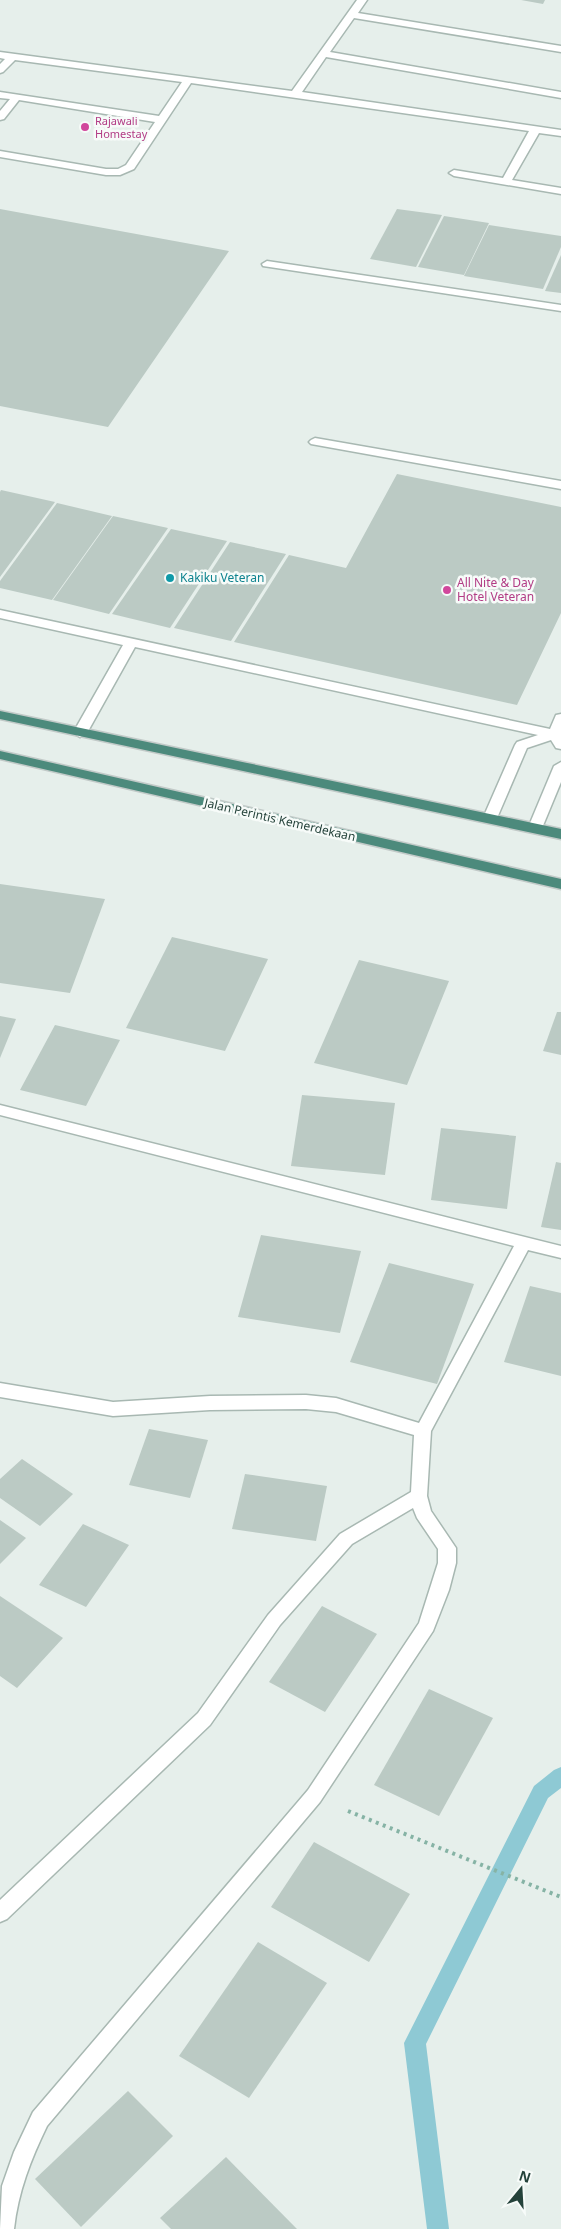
<svg xmlns="http://www.w3.org/2000/svg" width="561" height="2229" viewBox="0 0 561 2229" font-family="'Noto Sans',sans-serif">
	<style>
		.lines { fill: none; stroke-linecap: round; stroke-linejoin: round }
		.stream { fill: #8ec9d4; fill-rule: evenodd }
		.building { fill: #bbcac4 }
		.service-casing { stroke: #a8b8b2; stroke-width: 3 }
		.minor-casing { stroke: #a8b8b2; stroke-width: 3 }
		.trunk-casing { stroke: #c2cac8; stroke-width: 3 }
		.path { stroke: #86b3a5; stroke-width: 4; stroke-dasharray: 3 4.5; stroke-linecap: butt }
		.service { fill: #fff; fill-rule: evenodd }
		.minor { fill: #fff; fill-rule: evenodd }
		.trunk { fill: #4c8a7c; fill-rule: evenodd }
		.hotel-dot { fill: #d1479c; stroke: #f7fbf9; stroke-width: 2 }
		.culture-dot { fill: #0f9aa8; stroke: #f7fbf9; stroke-width: 2 }
		.labels { text-anchor: middle; stroke-width: 5; stroke-linejoin: round; paint-order: stroke }
		.far-hotel-label { font-size: 11px; fill: #b23c85; stroke: #f7fbf9; text-anchor: start }
		.culture-label { font-size: 12px; fill: #0d838f; stroke: #f7fbf9; text-anchor: start }
		.hotel-label { font-size: 12px; fill: #b23c85; stroke: #f7fbf9; text-anchor: start }
		.street-label { font-size: 12px; fill: #24423a; stroke: #f7fbf9 }
	</style>
	<rect width="100%" height="100%" fill="#e6efeb"/>
	<g class="lines">
		<polygon class="stream" points="561,1767 561,1788 548,1798 426,2044 449,2229 427,2229 404,2043 534,1786 554,1770"/>
	</g>
	<g class="building">
		<polygon points="521,0 545,0 543,4"/>
		<polygon points="0,209 229,251 108,427 0,406"/>
		<polygon points="397,209 442,215 416,267 370,259"/>
		<polygon points="444,216 489,223 464,275 418,267"/>
		<polygon points="489,225 561,236 561,247 543,289 464,276"/>
		<polygon points="561,255 561,293 545,291"/>
		<polygon points="397,474 561,507 561,613 517,705 234,642 289,555 346,568"/>
		<polygon points="1,490 55,502 0,577 0,492"/>
		<polygon points="57,503 112,516 52,600 0,588 0,581"/>
		<polygon points="113,516 168,528 109,614 53,600"/>
		<polygon points="171,529 227,541 170,628 112,614"/>
		<polygon points="230,542 286,554 231,641 174,628"/>
		<polygon points="0,884 105,899 70,993 0,983"/>
		<polygon points="172,937 268,959 225,1051 126,1028"/>
		<polygon points="359,960 449,981 407,1085 314,1063"/>
		<polygon points="557,1012 561,1012 561,1055 543,1051"/>
		<polygon points="0,1016 16,1019 0,1058"/>
		<polygon points="55,1025 120,1040 86,1106 20,1090"/>
		<polygon points="302,1095 395,1103 385,1175 291,1166"/>
		<polygon points="441,1128 516,1136 507,1209 431,1200"/>
		<polygon points="556,1162 561,1163 561,1230 541,1227"/>
		<polygon points="261,1235 361,1251 340,1333 238,1317"/>
		<polygon points="389,1263 474,1284 437,1384 350,1362"/>
		<polygon points="530,1286 561,1293 561,1376 504,1362"/>
		<polygon points="149,1429 208,1440 190,1498 129,1485"/>
		<polygon points="22,1459 73,1494 40,1526 0,1498 0,1479"/>
		<polygon points="245,1474 327,1486 316,1541 232,1529"/>
		<polygon points="0,1520 26,1538 0,1564"/>
		<polygon points="83,1524 129,1545 86,1607 39,1585"/>
		<polygon points="0,1596 63,1638 17,1688 0,1676"/>
		<polygon points="322,1606 377,1634 325,1712 269,1682"/>
		<polygon points="429,1689 493,1718 439,1816 374,1785"/>
		<polygon points="314,1842 410,1894 369,1962 271,1907"/>
		<polygon points="258,1942 327,1983 249,2098 179,2056"/>
		<polygon points="128,2091 173,2136 81,2227 35,2179"/>
		<polygon points="226,2157 297,2229 171,2229 160,2218"/>
	</g>
	<g class="lines">
		<defs>
			<g id="service">
				<polygon points="357,0 367,0 358,13 561,46 561,52 354,18 330,52 561,92 561,98 326,57 302,92 561,130 561,136 539,133 512,180 561,188 561,194 454,176 449,173 454,170 503,178 529,131 191,83 134,169 120,175 106,175 0,157 0,151 106,169 118,169 126,165 155,122 19,100 4,119 0,120 0,111 10,99 0,98 0,92 159,116 182,82 15,60 3,72 0,73 0,64 5,59 0,58 0,52 292,91"/>
				<polygon points="267,261 561,305 561,311 263,266 262,264"/>
				<polygon points="315,438 561,481 561,489 311,444 309,442 311,440"/>
				<polygon points="0,610 550,729 556,715 561,714 561,749 556,748 551,740 527,748 497,818 490,822 483,818 515,745 517,742 538,735 135,647 87,733 80,737 73,733 123,645 0,618"/>
				<polygon points="561,762 561,782 542,828 540,831 530,831 528,828 554,766"/>
			</g>
			<path id="minor" d="M0,1105L561,1246V1258L528,1250L431,1431L427,1496L431,1511L456,1548V1563L449,1590L433,1631L320,1802L47,2126C31,2159 18,2192 14,2229H0L2,2186L14,2152L33,2112L308,1790L419,1623L438,1563V1549L417,1518L413,1508L352,1544L280,1625L210,1725L7,1919L0,1922V1900L198,1713L268,1615L340,1534L411,1492L414,1435L336,1412L306,1409L210,1410L113,1416L0,1397V1383L113,1402L210,1396L306,1395L336,1398L419,1423L514,1246L0,1115Z"/>
			<g id="trunk">
				<polygon points="0,711 561,829 561,839 0,719"/>
				<polygon points="0,751 561,879 561,889 0,759"/>
			</g>
		</defs>
		<use href="#service" class="service-casing"/>
		<use href="#minor" class="minor-casing"/>
		<use href="#trunk" class="trunk-casing"/>
		<polyline class="path" points="348,1811 561,1897"/>
		<use href="#service" class="service"/>
		<use href="#minor" class="minor"/>
		<use href="#trunk" class="trunk"/>
	</g>
	<g class="hotel-dot">
		<circle cx="85" cy="127" r="5"/>
		<circle cx="447" cy="590" r="5"/>
	</g>
	<circle class="culture-dot" cx="170" cy="578" r="5"/>
	<g class="labels">
		<g class="far-hotel-label">
			<text x="95" y="125">Rajawali<tspan x="95" dy="13">Homestay</tspan></text>
		</g>
		<g class="culture-label">
			<text x="180" y="582">Kakiku Veteran</text>
		</g>
		<g class="hotel-label">
			<text x="457" y="587">All Nite &amp; Day<tspan x="457" dy="14">Hotel Veteran</tspan></text>
		</g>
		<g class="street-label">
			<text transform="translate(280 820) rotate(13)" y="4">Jalan Perintis Kemerdekaan</text>
		</g>
	</g>
	<g transform="translate(521 2189) rotate(18)" stroke="#f7fbf9" stroke-width="4" paint-order="stroke">
	<path d="M0-4L9 19L0 12L-9 19Z" fill="#24423a"/>
	<text y="-8" font-size="14" font-weight="bold" text-anchor="middle" fill="#24423a">N</text>
	</g>
</svg>
